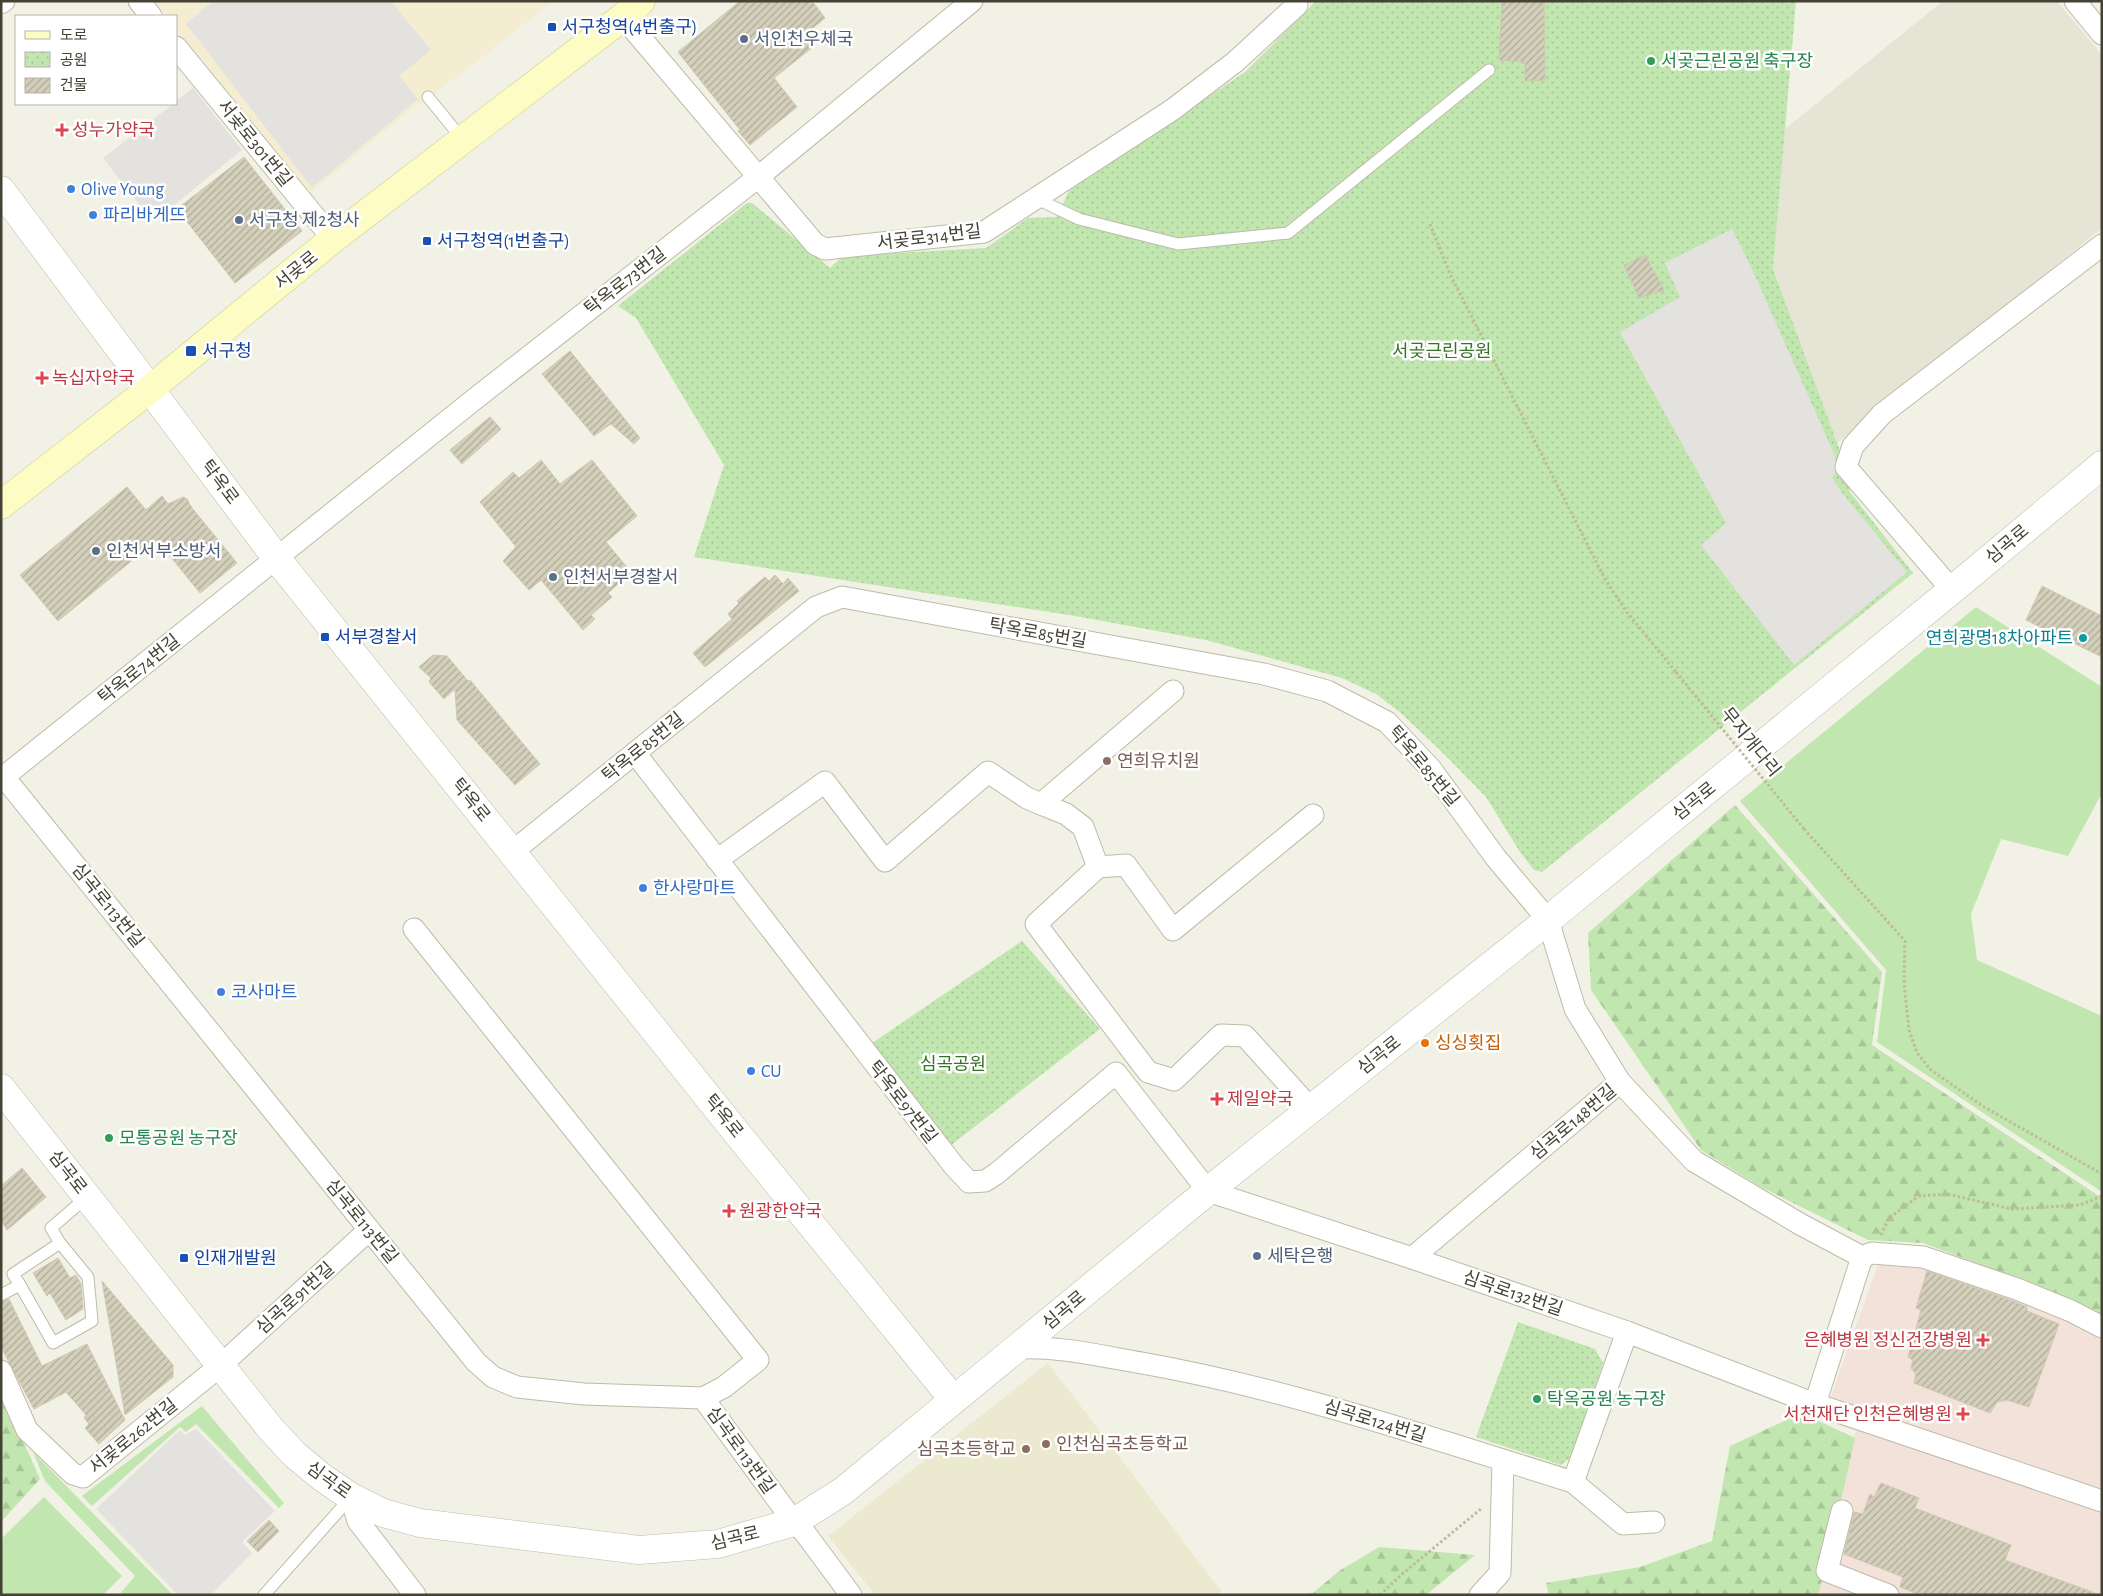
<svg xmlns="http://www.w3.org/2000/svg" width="2103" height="1596" viewBox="0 0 2103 1596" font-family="'Alegreya Sans','Noto Sans KR',sans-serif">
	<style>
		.residential { fill: #e6e4d4 }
		.commercial { fill: #f4edd1 }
		.education { fill: #ebead0 }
		.medical { fill: #f3e2d9 }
		.grass { fill: #c1e6af }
		.forest { fill: url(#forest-firs) }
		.park { fill: url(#park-dots) }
		.parking { fill: #e3e2de }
		.building { fill: url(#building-hatch); stroke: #cec9af }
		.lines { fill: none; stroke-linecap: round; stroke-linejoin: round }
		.service-casing { stroke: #bdbba8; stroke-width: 13 }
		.minor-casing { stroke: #bdbba8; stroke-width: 23 }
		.tertiary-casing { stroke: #bdbba8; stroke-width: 29 }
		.secondary-casing { stroke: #cecc94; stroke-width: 29 }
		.path { stroke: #bfba9a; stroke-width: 3; stroke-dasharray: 2.5 2.5; stroke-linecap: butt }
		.service { stroke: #fff; stroke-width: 11 }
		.minor { stroke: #fff; stroke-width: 21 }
		.tertiary { stroke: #fff; stroke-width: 28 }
		.secondary { stroke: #fdfcc5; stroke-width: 28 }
		.path-bridge { stroke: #bfba9a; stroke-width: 3; stroke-dasharray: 2.5 2.5; stroke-linecap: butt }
		.transit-dot { fill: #1a4fb4; stroke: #fff; stroke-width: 2 }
		.service-dot { fill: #5c6f8a; stroke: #fff; stroke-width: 2 }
		.leisure-dot { fill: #2e9e5b; stroke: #fff; stroke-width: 2 }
		.health-dot { fill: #e0444e; stroke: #fff; stroke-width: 2 }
		.shop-dot { fill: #3f7fe0; stroke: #fff; stroke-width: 2 }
		.culture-dot { fill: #0f9aa8; stroke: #fff; stroke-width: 2 }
		.education-dot { fill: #8d6e63; stroke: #fff; stroke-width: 2 }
		.food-dot { fill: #e8710a; stroke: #fff; stroke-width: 2 }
		.labels { text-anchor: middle; stroke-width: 5; stroke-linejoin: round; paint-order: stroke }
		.transit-label { font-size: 18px; fill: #164399; stroke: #fff; text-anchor: start }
		.service-label { font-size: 18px; fill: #4e5e75; stroke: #fff; text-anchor: start }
		.leisure-label { font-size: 18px; fill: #27864d; stroke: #fff; text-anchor: start }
		.health-label { font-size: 18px; fill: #be3a42; stroke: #fff; text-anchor: start }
		.street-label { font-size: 18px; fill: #454235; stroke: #fff }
		.shop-label { font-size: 18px; fill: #366cbe; stroke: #fff; text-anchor: start }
		.park-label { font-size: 18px; fill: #36742a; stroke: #fff }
		.culture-label { font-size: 18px; fill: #0d838f; stroke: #fff; text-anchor: end }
		.education-label { font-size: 18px; fill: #785e54; stroke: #fff; text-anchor: start }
		.food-label { font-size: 18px; fill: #c56008; stroke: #fff; text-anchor: start }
	</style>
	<defs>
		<pattern id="forest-firs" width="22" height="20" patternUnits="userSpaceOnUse" patternTransform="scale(1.25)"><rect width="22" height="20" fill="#c1e6af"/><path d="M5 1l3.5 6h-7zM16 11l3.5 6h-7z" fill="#a7c697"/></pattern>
		<pattern id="park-dots" width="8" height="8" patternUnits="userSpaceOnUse" patternTransform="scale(1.25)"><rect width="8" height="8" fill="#c1e6af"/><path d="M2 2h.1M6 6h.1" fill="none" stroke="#a7c697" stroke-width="1.8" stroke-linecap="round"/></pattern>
		<pattern id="building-hatch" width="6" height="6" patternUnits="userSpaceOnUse" patternTransform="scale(1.25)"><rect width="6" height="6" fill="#d3cfbb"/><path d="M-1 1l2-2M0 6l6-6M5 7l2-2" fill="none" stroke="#adaa99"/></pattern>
	</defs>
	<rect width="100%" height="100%" fill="#f2f1e5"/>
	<polygon class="residential" points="1943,1 2057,1 2102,55 2102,228 1837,443 1773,269 1785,129"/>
	<polygon class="commercial" points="155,1 553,1 470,67 403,116 313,191 301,189 176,29 176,16 167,16"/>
	<polygon class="education" points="1048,1363 1222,1592 1218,1595 875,1595 828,1536"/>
	<polygon class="medical" points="1888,1244 1920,1246 2055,1296 2102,1324 2102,1595 1808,1595 1856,1431 1823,1419 1879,1262"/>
	<g class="grass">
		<polygon points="1976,607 2102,687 2102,793 2068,856 2001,839 1971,914 1977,960 2102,1016 2102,1192 1877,1042 1886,970 1740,801"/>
		<polygon points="202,1406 284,1503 279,1508 196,1424 186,1432 180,1427 92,1506 82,1496"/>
		<polygon points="33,1452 173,1595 119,1595 135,1576 45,1481"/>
		<polygon points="44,1497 122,1576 103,1595 1,1595 1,1539"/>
	</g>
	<g class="forest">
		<polygon points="1735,805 1882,972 1872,1045 2102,1198 2102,1322 2056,1293 1923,1243 1868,1240 1759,1186 1701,1150 1591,990 1588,933"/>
		<polygon points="1,1391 40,1479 1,1522"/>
		<polygon points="1802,1413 1855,1438 1830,1550 1818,1595 1549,1595 1546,1583 1640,1567 1712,1541 1730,1446"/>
		<polygon points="1379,1547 1475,1555 1426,1595 1294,1595 1313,1593 1339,1571"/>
	</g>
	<g class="park">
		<polygon points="1316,1 1796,1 1773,269 1846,467 1850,492 1913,573 1542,872 1534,870 1520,852 1486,797 1444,754 1402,714 1376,694 1342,678 1206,640 1075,616 694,557 724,465 636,318 618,306 747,203 752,203 830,268 843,256 986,248 1028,218 1057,217 1069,191 1245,72"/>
		<polygon points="1022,941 1100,1029 941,1153 859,1052"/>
		<polygon points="1518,1322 1595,1349 1603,1363 1571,1457 1561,1465 1476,1437"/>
	</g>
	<g class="parking">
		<polygon points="213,1 391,1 431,50 399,76 418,99 312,188 186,24"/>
		<polygon points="193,88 242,150 153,222 103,158 173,104 176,104 176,101"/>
		<polygon points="1732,229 1752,269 1835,456 1836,471 1832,478 1843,494 1907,572 1794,665 1701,545 1726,523 1620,332 1680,297 1665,263"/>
		<polygon points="196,1429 275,1511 242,1542 252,1553 211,1595 178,1595 96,1509 180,1430 185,1435"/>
	</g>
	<g class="building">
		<polygon points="740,1 812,1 825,18 804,35 814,46 774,78 797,107 750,145 738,131 740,130 678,52"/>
		<polygon points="1502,1 1544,1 1545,80 1525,81 1525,62 1499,60"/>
		<polygon points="244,157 302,231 235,283 177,209"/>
		<polygon points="1645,255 1664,290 1639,298 1624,265"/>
		<polygon points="570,351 640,438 634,444 611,424 594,436 542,374"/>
		<polygon points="490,417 501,429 462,464 450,450"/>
		<polygon points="541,460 560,484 592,460 637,516 606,542 631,572 608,593 612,597 591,615 595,619 583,630 541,580 529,590 503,561 516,547 480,502 513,472 519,478"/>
		<polygon points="127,487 146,510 162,496 168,504 183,497 187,499 192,508 237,563 200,593 157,540 58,621 20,575"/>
		<polygon points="775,575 783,584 788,578 799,591 705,667 693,653 732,619 728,614 739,603 737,601 765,577 769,581"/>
		<polygon points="2042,586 2102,616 2102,657 2026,620"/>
		<polygon points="433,655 447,656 468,681 470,680 540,764 515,785 457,720 455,689 444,699 429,682 431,678 419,667"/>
		<polygon points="22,1168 46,1197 7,1230 1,1220 1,1186"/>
		<polygon points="58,1258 70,1278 76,1275 81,1284 83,1309 66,1320 50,1293 47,1296 33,1273"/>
		<polygon points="1927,1271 2013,1301 2027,1307 2027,1311 2059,1324 2029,1407 2007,1400 1997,1402 1990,1413 1914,1383 1916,1374 1911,1368 1913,1360 1908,1357 1921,1310 1916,1308"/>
		<polygon points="102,1281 173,1365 173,1377 125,1415"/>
		<polygon points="9,1299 42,1366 87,1344 125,1420 99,1444 85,1428 89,1424 84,1418 86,1415 66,1392 34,1409 1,1347 1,1302"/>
		<polygon points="1881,1483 1919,1498 1915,1508 2011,1545 2005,1560 2095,1593 2094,1595 1920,1595 1900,1587 1903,1577 1844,1554 1854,1512 1863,1514 1870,1494 1874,1497"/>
		<polygon points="269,1520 279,1531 258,1552 247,1541"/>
	</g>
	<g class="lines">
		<defs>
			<g id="service">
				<polyline points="428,97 463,140"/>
				<polyline points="1037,199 1079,219 1178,244 1288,233 1489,70"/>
				<polyline points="20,1285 53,1343 92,1321 88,1277 60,1243"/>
				<polyline points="1,1295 20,1285 13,1274 60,1243 51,1228 87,1197"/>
				<polyline points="264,1595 351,1497"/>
			</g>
			<g id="minor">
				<polyline points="139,1 151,16"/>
				<polyline points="2075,1 2102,34"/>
				<polyline points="1,3 4,1"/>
				<polyline points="623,17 815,244 825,249 984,232 1172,110 1235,62 1297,5 1294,1"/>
				<polyline points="176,47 333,239"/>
				<polyline points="1952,590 1846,467 1853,446 1882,414 2102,245"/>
				<polyline points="635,753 954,1166 969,1182 985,1181 996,1174 1116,1073 1208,1191 1412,1258 1627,1332 1815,1404 2102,1501"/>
				<polyline points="4,777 476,1362 493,1377 517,1387 584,1394 703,1398 724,1387 758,1360 414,929"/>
				<polyline points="1,779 471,402 757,178 972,1"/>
				<polyline points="1041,804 1066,814 1083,827 1098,867"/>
				<polyline points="512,852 816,607 842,597 1264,674 1327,691 1387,722 1431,769 1496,858 1548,920 1575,1009 1620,1082 1694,1161 1800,1224 1862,1257"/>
				<polyline points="717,860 825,782 885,861 988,772 1027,798 1041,804 1173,691"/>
				<polyline points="1311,1109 1245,1036 1221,1035 1174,1080 1148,1072 1036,924 1098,867 1126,865 1173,930 1313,815"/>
				<polyline points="1412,1258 1620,1082"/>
				<path d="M1018,1348C1060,1346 1100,1356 1142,1363C1289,1389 1431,1438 1573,1482L1627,1332"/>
				<polyline points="1,1371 27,1430 73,1474 83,1477 220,1366 369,1230"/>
				<polyline points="703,1398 794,1522 805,1533 851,1595"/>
				<polyline points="1815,1404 1862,1257 1872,1253 1923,1257 2017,1289 2071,1311 2102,1327"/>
				<polyline points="1573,1482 1623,1524 1654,1522"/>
				<polyline points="351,1497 358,1521 415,1595"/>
				<polyline points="1842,1511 1827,1571 1888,1595"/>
				<polyline points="1480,1595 1500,1573 1503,1460"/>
			</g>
			<g id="tertiary">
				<polyline points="1,190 277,559 736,1132 953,1399"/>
				<polyline points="1,1088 270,1428 295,1455 323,1478 351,1497 383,1513 420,1523 639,1550 718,1544 794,1522 843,1491 1208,1191 1548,920 1952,590 2102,465"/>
			</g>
			<polyline id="secondary" points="1,505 150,389 333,239 623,17 641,1"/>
		</defs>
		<use href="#service" class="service-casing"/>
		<use href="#minor" class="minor-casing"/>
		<use href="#tertiary" class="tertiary-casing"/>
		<use href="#secondary" class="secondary-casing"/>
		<g class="path">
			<polyline points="1430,224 1451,276 1605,579 1626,611 1676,672"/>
			<polyline points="1804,829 1905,941 1904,983 1909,1030 1917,1053 1931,1070 1984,1107 2102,1174"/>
			<polyline points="1881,1235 1889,1218 1919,1196 1947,1194 2012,1209 2080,1205 2102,1196"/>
			<polyline points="1380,1595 1401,1575 1482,1508"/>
		</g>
		<use href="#service" class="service"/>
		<use href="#minor" class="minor"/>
		<use href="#tertiary" class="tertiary"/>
		<use href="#secondary" class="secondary"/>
		<polyline class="path-bridge" points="1676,672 1804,829"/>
	</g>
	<g class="transit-dot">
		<rect x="547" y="22" width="10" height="10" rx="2.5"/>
		<rect x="422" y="236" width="10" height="10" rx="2.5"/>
		<rect x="185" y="345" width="12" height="12" rx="2.5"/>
		<rect x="320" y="632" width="10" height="10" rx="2.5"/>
		<rect x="179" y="1253" width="10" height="10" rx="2.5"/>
	</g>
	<g class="service-dot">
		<circle cx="744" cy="39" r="5"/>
		<circle cx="239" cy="220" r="5"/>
		<circle cx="96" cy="551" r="5"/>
		<circle cx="553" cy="577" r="5"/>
		<circle cx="1257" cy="1256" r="5"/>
	</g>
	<g class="leisure-dot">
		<circle cx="1651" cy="61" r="5"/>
		<circle cx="109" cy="1138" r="5"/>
		<circle cx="1537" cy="1399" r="5"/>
	</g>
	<g class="health-dot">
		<path d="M59.5 122.5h5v5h5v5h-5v5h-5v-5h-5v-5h5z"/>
		<path d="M39.5 370.5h5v5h5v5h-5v5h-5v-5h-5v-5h5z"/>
		<path d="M1214.5 1091.5h5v5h5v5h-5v5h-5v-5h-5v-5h5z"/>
		<path d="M726.5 1203.5h5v5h5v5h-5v5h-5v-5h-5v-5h5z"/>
		<path d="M1980.5 1332.5h5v5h5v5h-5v5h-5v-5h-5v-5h5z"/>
		<path d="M1960.5 1406.5h5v5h5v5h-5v5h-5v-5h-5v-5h5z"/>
	</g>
	<g class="shop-dot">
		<circle cx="71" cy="189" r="5"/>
		<circle cx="93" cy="215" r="5"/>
		<circle cx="643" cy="888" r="5"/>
		<circle cx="221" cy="992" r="5"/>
		<circle cx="751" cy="1071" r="5"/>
	</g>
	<circle class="culture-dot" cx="2083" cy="638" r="5"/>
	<g class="education-dot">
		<circle cx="1107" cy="761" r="5"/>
		<circle cx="1046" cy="1444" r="5"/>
		<circle cx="1026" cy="1449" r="5"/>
	</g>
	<circle class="food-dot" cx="1425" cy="1043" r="5"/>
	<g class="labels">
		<g class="transit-label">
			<text x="562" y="33">서구청역(4번출구)</text>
			<text x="437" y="247">서구청역(1번출구)</text>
			<text x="202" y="357">서구청</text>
			<text x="335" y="643">서부경찰서</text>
			<text x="194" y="1264">인재개발원</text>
		</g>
		<g class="service-label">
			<text x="754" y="45">서인천우체국</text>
			<text x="249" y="226">서구청 제2청사</text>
			<text x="106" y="557">인천서부소방서</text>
			<text x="563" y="583">인천서부경찰서</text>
			<text x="1267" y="1262">세탁은행</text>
		</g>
		<g class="leisure-label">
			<text x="1661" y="67">서곶근린공원 축구장</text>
			<text x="119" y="1144">모통공원 농구장</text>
			<text x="1547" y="1405">탁옥공원 농구장</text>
		</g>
		<g class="health-label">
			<text x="72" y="136">성누가약국</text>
			<text x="52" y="384">녹십자약국</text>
			<text x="1227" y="1105">제일약국</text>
			<text x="739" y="1217">원광한약국</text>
			<text x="1972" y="1346" text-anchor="end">은혜병원 정신건강병원</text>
			<text x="1952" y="1420" text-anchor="end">서천재단 인천은혜병원</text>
		</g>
		<g class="street-label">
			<text transform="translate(255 143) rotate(51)" y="6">서곶로301번길</text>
			<text transform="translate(929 237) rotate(-7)" y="6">서곶로314번길</text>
			<text transform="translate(296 270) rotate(-39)" y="6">서곶로</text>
			<text transform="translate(625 281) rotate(-38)" y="6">탁옥로73번길</text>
			<text transform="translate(220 482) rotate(53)" y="6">탁옥로</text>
			<text transform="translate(2007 544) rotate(-40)" y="6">심곡로</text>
			<text transform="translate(1038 633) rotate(10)" y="6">탁옥로85번길</text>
			<text transform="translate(139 669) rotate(-39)" y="6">탁옥로74번길</text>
			<text transform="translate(1751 742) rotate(51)" y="6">무지개다리</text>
			<text transform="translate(643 747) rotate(-39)" y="6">탁옥로85번길</text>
			<text transform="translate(1424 766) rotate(50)" y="6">탁옥로85번길</text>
			<text transform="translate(471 800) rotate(51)" y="6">탁옥로</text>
			<text transform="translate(1694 801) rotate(-39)" y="6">심곡로</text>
			<text transform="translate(108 905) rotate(51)" y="6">심곡로113번길</text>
			<text transform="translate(1379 1055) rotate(-39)" y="6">심곡로</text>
			<text transform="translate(903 1102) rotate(52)" y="6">탁옥로97번길</text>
			<text transform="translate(724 1116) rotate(51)" y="6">탁옥로</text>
			<text transform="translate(1573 1122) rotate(-40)" y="6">심곡로148번길</text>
			<text transform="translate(68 1172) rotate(52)" y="6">심곡로</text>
			<text transform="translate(362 1221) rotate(51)" y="6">심곡로113번길</text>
			<text transform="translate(1513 1293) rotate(19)" y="6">심곡로132번길</text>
			<text transform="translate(295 1298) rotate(-42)" y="6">심곡로91번길</text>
			<text transform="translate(1064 1310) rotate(-40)" y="6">심곡로</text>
			<text transform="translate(1375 1421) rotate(17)" y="6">심곡로124번길</text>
			<text transform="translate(133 1436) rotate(-39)" y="6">서곶로262번길</text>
			<text transform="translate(741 1450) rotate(54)" y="6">심곡로113번길</text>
			<text transform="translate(329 1480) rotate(36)" y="6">심곡로</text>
			<text transform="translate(735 1538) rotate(-14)" y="6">심곡로</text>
		</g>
		<g class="shop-label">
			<text x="81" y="195">Olive Young</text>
			<text x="103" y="221">파리바게뜨</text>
			<text x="653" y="894">한사랑마트</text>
			<text x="231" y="998">코사마트</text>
			<text x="761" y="1077">CU</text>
		</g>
		<g class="park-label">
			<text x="1442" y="357">서곶근린공원</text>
			<text x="953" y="1070">심곡공원</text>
		</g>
		<g class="culture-label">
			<text x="2073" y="644">연희광명18차아파트</text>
		</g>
		<g class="education-label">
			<text x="1117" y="767">연희유치원</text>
			<text x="1056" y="1450">인천심곡초등학교</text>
			<text x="1016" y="1455" text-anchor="end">심곡초등학교</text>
		</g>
		<g class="food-label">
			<text x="1435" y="1049">싱싱횟집</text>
		</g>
	</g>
	<rect width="2103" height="1596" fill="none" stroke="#454235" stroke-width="5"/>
	<rect x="15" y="15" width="162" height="90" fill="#ffffff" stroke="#b5b3ae"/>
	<rect x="25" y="31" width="25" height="8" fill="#fdfcc5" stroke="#b5b3ae"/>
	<text x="60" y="40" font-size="15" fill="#454235">도로</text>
	<rect x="25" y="52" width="25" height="15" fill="url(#park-dots)" stroke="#b5b3ae"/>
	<text x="60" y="65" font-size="15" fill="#454235">공원</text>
	<rect x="25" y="78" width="25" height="15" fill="url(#building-hatch)" stroke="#b5b3ae"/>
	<text x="60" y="90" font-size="15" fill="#454235">건물</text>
</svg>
